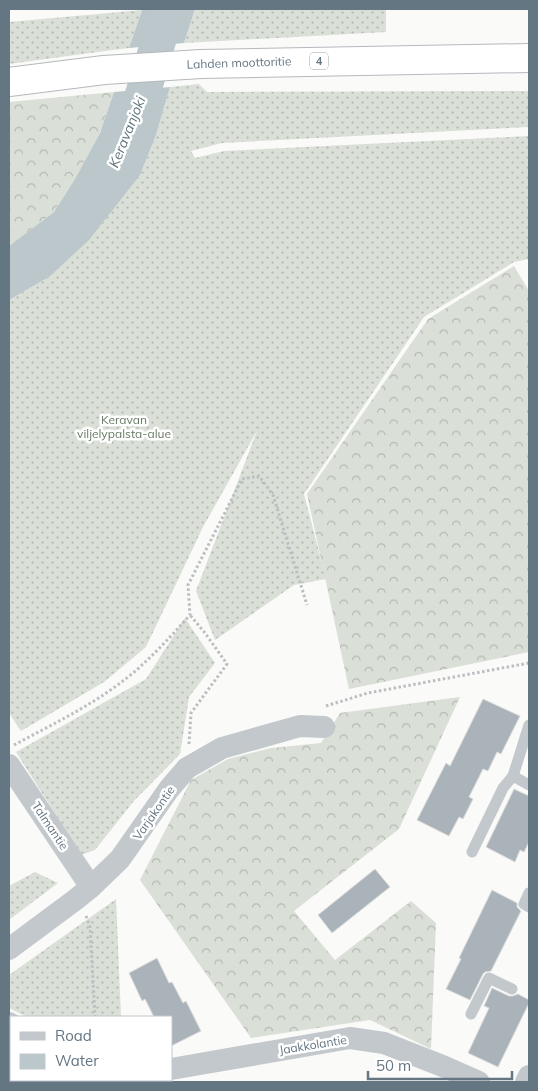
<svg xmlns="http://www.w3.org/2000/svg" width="538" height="1091" viewBox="0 0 538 1091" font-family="Mulish,sans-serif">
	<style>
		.grass { fill: url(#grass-dots) }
		.forest { fill: url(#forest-crowns) }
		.water { fill: #bbc7cb }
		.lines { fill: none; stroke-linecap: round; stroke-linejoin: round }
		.river { stroke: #bbc7cb; stroke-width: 35 }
		.building { fill: #aab3b9; stroke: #dcdcda }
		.highway-casing { stroke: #b4b9bd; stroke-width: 30 }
		.path { stroke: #bbbfc2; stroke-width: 3; stroke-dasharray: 2.5 2.5; stroke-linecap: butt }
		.lane { stroke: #c3c8cc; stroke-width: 11 }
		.street { stroke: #c3c8cc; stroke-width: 22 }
		.highway { stroke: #fff; stroke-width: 28 }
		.labels { text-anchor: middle; stroke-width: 5; stroke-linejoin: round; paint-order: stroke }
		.shield { fill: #fff; stroke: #939fa8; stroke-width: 1 }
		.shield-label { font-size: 11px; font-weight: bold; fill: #657683 }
		.street-label { font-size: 12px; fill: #657683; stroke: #fff }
		.park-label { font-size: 12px; fill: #687a64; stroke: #fff }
		.water-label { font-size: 14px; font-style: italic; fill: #60757c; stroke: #fff }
	</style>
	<defs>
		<pattern id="grass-dots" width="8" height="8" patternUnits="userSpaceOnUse" patternTransform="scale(1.25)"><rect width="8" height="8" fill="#dadfd7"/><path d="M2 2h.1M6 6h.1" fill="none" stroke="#b4b9b4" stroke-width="1.8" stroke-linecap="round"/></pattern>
		<pattern id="forest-crowns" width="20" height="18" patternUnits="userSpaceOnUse" patternTransform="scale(1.25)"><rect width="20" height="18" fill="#dadfd7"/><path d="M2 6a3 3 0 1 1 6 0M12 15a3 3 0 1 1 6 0" fill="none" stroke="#b4b9b4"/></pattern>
	</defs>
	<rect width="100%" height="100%" fill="#fafaf8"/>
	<g class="grass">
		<polygon points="195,9 386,9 386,32 184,43"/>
		<polygon points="142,10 129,48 105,51 9,64 9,22"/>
		<polygon points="199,84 207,92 529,91 529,127 222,143 191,151 195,158 224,151 529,136 529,259 514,262 424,317 304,494 326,579 294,585 215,640 196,591 257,431 203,527 146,647 104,682 21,731 9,713 9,300 49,277 140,175 156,135 170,87"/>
		<polygon points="185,618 215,663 189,697 180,754 133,802 95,850 81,855 16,752 146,679"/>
		<polygon points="35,872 58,883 9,920 9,886"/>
		<polygon points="116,899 121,1017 27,1017 9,1008 9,975"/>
	</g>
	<g class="forest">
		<polygon points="114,92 100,133 75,179 54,212 9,246 9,102"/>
		<polygon points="514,266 529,291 529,652 349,689 307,494 428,319"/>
		<polygon points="460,697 399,829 294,911 335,960 411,901 436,923 431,1049 370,1020 251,1038 140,880 191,780 228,759 271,748 321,743 340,713"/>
	</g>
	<g class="water">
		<polygon points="154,9 195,9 184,43 129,48 142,10"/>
		<polygon points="170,87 156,135 140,175 89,240 49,277 9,300 9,246 54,212 75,179 100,133 114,92"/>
	</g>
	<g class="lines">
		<polyline class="river" points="128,134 143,93 168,9"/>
	</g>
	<g class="building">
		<polygon points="483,699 520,716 501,754 497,752 488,771 483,769 469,797 473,799 463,819 459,817 449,836 417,820 446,763 450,766"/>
		<polygon points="514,789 529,796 529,842 524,852 520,850 515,862 486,847"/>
		<polygon points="375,869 390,887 332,933 318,915"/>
		<polygon points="492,890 517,903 517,907 521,911 491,971 485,972 483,974 470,1000 446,989 461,959 459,958"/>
		<polygon points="157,958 169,983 172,982 183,1003 186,1001 201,1031 171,1046 171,1017 154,1017 145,999 142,1001 129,973"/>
		<polygon points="492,988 509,996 513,996 518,994 529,1000 529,1003 498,1067 468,1053 489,1008 484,1006"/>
	</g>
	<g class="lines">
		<defs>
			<polyline id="highway" points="9,82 104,70 201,64 529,58"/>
		</defs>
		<use href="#highway" class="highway-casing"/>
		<g class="path">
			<polyline points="326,706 368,693 529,663"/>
			<polyline points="189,744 191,713 227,664 205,633 190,615"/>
			<path d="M14,745C55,723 97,703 133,673C154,655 172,635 190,615L188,585L242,479L259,476L273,495L307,605"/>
			<polyline points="86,916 90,927 95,1017"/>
			<polyline points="9,1051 11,1052"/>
			<polyline points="58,1080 62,1082"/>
			<polyline points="65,1082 66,1080"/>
		</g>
		<g class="lane">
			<polyline points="513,776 529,785"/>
			<polyline points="472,852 503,788 513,776 529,725"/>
			<polyline points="529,893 524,904 529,907"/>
			<polyline points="471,1014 489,978 512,989"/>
		</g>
		<g class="street">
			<polyline points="9,765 91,887"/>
			<polyline points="9,949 75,900 91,887 120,859 169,789 187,768 222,748 300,726 324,727"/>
			<polyline points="9,1023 11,1024"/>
			<polyline points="171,1069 350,1038 384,1043 445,1067 479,1082"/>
			<polyline points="105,1082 105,1080"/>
			<polyline points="526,1082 529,1076"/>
		</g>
		<use href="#highway" class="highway"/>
	</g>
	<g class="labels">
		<rect class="shield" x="310" y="52.5" width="18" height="17" rx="4"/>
		<g class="shield-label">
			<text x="319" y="65">4</text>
		</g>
		<g class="street-label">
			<text transform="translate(239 63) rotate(-2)" y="4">Lahden moottoritie</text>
			<text transform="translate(154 813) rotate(-55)" y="4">Varjakontie</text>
			<text transform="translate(50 826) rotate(56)" y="4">Talmantie</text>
			<text transform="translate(313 1045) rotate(-9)" y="4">Jaakkolantie</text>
		</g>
		<g class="park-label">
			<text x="124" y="424">Keravan<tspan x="124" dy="14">viljelypalsta-alue</tspan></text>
		</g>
		<g class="water-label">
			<text transform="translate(127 132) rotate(-68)" y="5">Keravanjoki</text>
		</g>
	</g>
	<rect width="538" height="1091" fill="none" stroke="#657683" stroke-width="20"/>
	<rect x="10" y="1016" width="162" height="65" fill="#ffffff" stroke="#c1c8cd"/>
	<rect x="20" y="1032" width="25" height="8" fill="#c3c8cc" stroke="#c1c8cd"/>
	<text x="55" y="1041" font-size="15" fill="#657683">Road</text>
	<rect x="20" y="1054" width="25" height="15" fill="#bbc7cb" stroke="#c1c8cd"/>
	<text x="55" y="1066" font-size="15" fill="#657683">Water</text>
	<path d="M368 1071v8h144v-8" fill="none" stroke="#657683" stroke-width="2.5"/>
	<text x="376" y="1071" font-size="15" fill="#657683" stroke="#ffffff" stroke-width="4" paint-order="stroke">50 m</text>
</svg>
